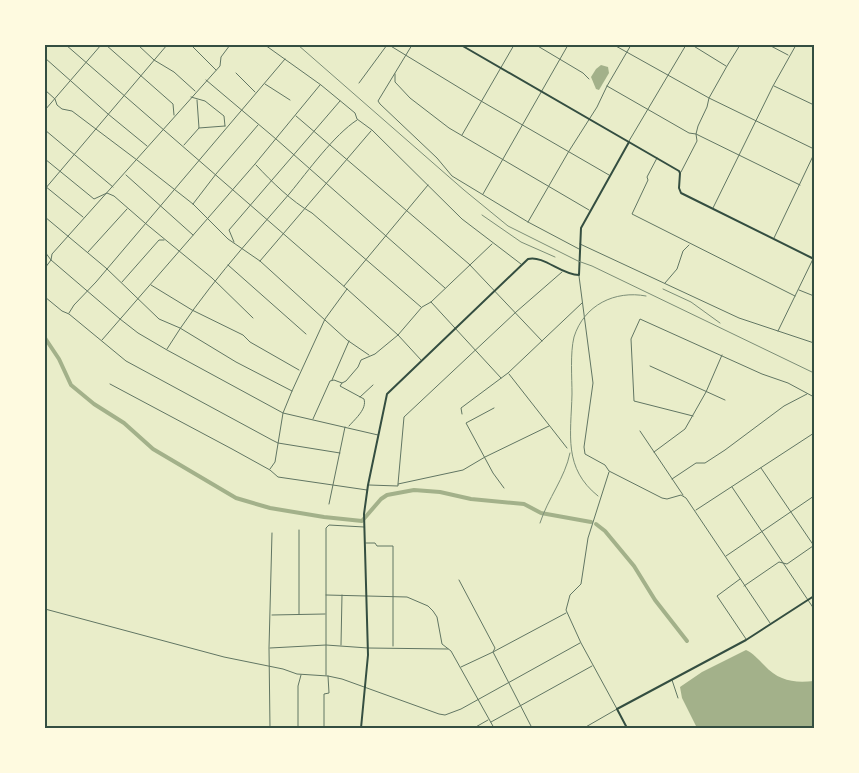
<svg xmlns="http://www.w3.org/2000/svg" width="859" height="773" viewBox="0 0 859 773" font-family="'Exo 2',sans-serif">
	<style>
		.water { fill: #a3b18a }
		.lines { fill: none; stroke-linecap: round; stroke-linejoin: round }
		.river { stroke: #a3b18a; stroke-width: 4 }
		.minor { stroke: #617663; stroke-width: 1 }
		.tertiary { stroke: #617663; stroke-width: 1 }
		.secondary { stroke: #344e41; stroke-width: 2 }
		.rail { stroke: #7c8e77; stroke-width: 1 }
		.neatline { fill: none; stroke: #344e41; stroke-width: 2 }
	</style>
	<rect width="100%" height="100%" fill="#e9edc9"/>
	<g class="water">
		<polygon points="601,65 608,67 609,73 599,90 596,89 591,77 596,69"/>
		<path d="M746,650C753,653 758,659 764,665C779,681 793,683 814,681V728H697L682,698L680,687L702,672Z"/>
	</g>
	<g class="lines">
		<g class="river">
			<polyline points="45,338 59,359 71,385 94,404 124,423 153,449 236,498 270,508 324,517 362,521 381,499 387,495 414,490 440,492 471,499 524,504 541,513 591,522"/>
			<polyline points="596,524 605,531 634,566 655,600 687,641"/>
		</g>
		<g class="minor">
			<polyline points="66,45 347,289 398,335 421,360"/>
			<polyline points="106,45 173,104 174,115"/>
			<polyline points="138,45 154,60 174,72 195,91"/>
			<polyline points="191,45 216,70"/>
			<polyline points="265,45 321,85 355,113 357,119 372,130 462,219 521,264"/>
			<polyline points="389,45 481,101 609,175"/>
			<polyline points="412,45 378,101 380,104 437,158 452,176 528,222 579,249"/>
			<polyline points="536,45 583,73 589,79"/>
			<polyline points="614,45 709,98 814,149"/>
			<polyline points="692,45 726,66"/>
			<polyline points="769,45 788,55"/>
			<polyline points="45,58 108,114 147,146"/>
			<polyline points="236,73 255,92"/>
			<polyline points="395,74 395,82 410,98 449,128 589,210"/>
			<polyline points="206,80 276,139 445,288"/>
			<polyline points="359,83 387,45"/>
			<polyline points="265,84 290,100"/>
			<polyline points="607,86 689,133 696,134 800,185"/>
			<polyline points="774,86 814,105"/>
			<polyline points="45,90 55,99 57,105 62,109 72,111 137,160 193,204 228,239 260,261 347,340 369,355"/>
			<polyline points="191,97 205,101 224,116 225,126"/>
			<polyline points="45,110 101,45"/>
			<polyline points="296,116 469,264 542,341"/>
			<polyline points="199,128 225,126"/>
			<polyline points="45,130 113,187"/>
			<polyline points="462,135 514,45"/>
			<polyline points="629,141 686,45"/>
			<polyline points="184,145 199,128 197,100"/>
			<polyline points="657,158 647,177 648,180 632,214 795,296"/>
			<polyline points="45,159 94,199 107,193 114,196 145,223 212,278 253,318"/>
			<path d="M256,165C272,182 291,201 312,213L421,307"/>
			<polyline points="681,172 697,141 696,134 698,126 707,107 709,98 727,66 740,45"/>
			<polyline points="126,175 193,235"/>
			<polyline points="45,186 83,217"/>
			<polyline points="45,189 167,45"/>
			<polyline points="483,194 568,45"/>
			<polyline points="193,204 216,174 258,125"/>
			<polyline points="713,208 773,86 796,45"/>
			<polyline points="45,217 106,268 159,319 180,328 236,362 292,391"/>
			<polyline points="528,222 569,151 597,107 607,86 631,45"/>
			<polyline points="774,238 814,154"/>
			<polyline points="234,242 229,230 340,101"/>
			<polyline points="45,252 51,260 120,319 138,333 167,350 283,413 378,435"/>
			<polyline points="88,252 127,209"/>
			<polyline points="260,261 371,131"/>
			<polyline points="228,265 306,334"/>
			<polyline points="45,268 51,260 52,254 220,66 221,57 230,45"/>
			<polyline points="122,282 159,240 164,240"/>
			<polyline points="665,283 677,269 683,251 689,245"/>
			<polyline points="151,285 192,310 243,335 250,342 299,370"/>
			<polyline points="344,286 428,185"/>
			<polyline points="799,290 814,296"/>
			<polyline points="45,297 62,311 69,314 126,361 272,440 278,443 340,453"/>
			<polyline points="431,302 501,378"/>
			<polyline points="69,313 74,305 96,282 285,59"/>
			<polyline points="778,331 813,259"/>
			<polyline points="102,340 255,164 320,85"/>
			<path d="M167,349C202,292 246,244 290,193C308,171 334,135 357,120"/>
			<polyline points="650,366 725,400"/>
			<polyline points="509,374 567,448"/>
			<polyline points="332,380 349,341"/>
			<path d="M342,383L340,386L364,399C367,409 356,418 349,426"/>
			<polyline points="110,384 232,449 270,470 278,477 367,490"/>
			<polyline points="360,397 373,385"/>
			<polyline points="494,408 466,423 493,473 504,488"/>
			<polyline points="462,414 461,408 508,373 582,303"/>
			<polyline points="693,416 634,401 631,339 640,319 762,374 788,383 814,397"/>
			<polyline points="313,419 330,381 334,380 342,383 346,381 358,367 361,360 375,354 398,335 422,307 431,302 492,244"/>
			<polyline points="640,431 683,495"/>
			<polyline points="654,452 685,429 706,392 722,355"/>
			<polyline points="761,468 814,546"/>
			<polyline points="270,469 275,462 283,413 292,391 325,319 347,289"/>
			<polyline points="672,479 696,463 705,463 725,450 784,406 807,394"/>
			<polyline points="398,484 404,417 516,312 562,272"/>
			<polyline points="369,485 398,486 398,484 463,470 485,457 549,426"/>
			<polyline points="732,487 814,609"/>
			<polyline points="329,504 345,427"/>
			<polyline points="366,543 375,543 377,546 393,546 393,646"/>
			<polyline points="726,556 814,496"/>
			<polyline points="740,579 717,596 746,639"/>
			<polyline points="459,580 495,648 493,652 532,728"/>
			<polyline points="744,586 779,562 787,564 813,546"/>
			<polyline points="326,595 407,597 428,606 433,611 437,617 442,644 451,651 494,728"/>
			<polyline points="45,609 224,657 283,669 297,674 328,676 342,679 439,714 445,715 461,709 580,643"/>
			<polyline points="299,614 299,530"/>
			<polyline points="272,615 325,614"/>
			<polyline points="341,645 342,595"/>
			<polyline points="270,648 326,645 368,648 448,649"/>
			<polyline points="461,667 493,652 566,613"/>
			<polyline points="326,675 326,528 329,525 364,527"/>
			<polyline points="672,680 678,698"/>
			<polyline points="491,722 592,666"/>
			<polyline points="270,728 269,648 272,533"/>
			<polyline points="298,728 298,686 301,675"/>
			<polyline points="324,728 324,694 329,693 328,676"/>
			<polyline points="474,728 488,720"/>
		</g>
		<g class="tertiary">
			<polyline points="580,244 739,318 814,343"/>
			<polyline points="579,276 593,383 584,447 585,454 605,465 609,471 662,498 667,499 681,495 686,498 770,623"/>
			<polyline points="696,510 814,433"/>
			<polyline points="584,728 617,709 581,643 566,610 570,595 581,584 588,538 609,472"/>
		</g>
		<g class="secondary">
			<polyline points="461,45 679,171 680,173 679,188 681,193 814,259"/>
			<path d="M361,728L368,655L364,514L368,485L387,394L528,259C544,255 561,275 579,275L581,228L629,142"/>
			<polyline points="627,728 617,709 746,640 814,596"/>
		</g>
		<g class="rail">
			<polyline points="298,45 464,190 508,226 578,261 592,266 814,373"/>
			<polyline points="482,215 521,242 555,257"/>
			<polyline points="663,289 691,302 720,323"/>
			<path d="M598,496C563,468 571,435 572,394C572,378 570,353 574,337C584,305 615,290 646,296"/>
			<path d="M540,523C548,498 565,478 570,453"/>
		</g>
	</g>
	<rect width="859" height="773" fill="none" stroke="#fefae0" stroke-width="92"/>
	<rect x="46" y="46" width="767" height="681" class="neatline"/>
</svg>
